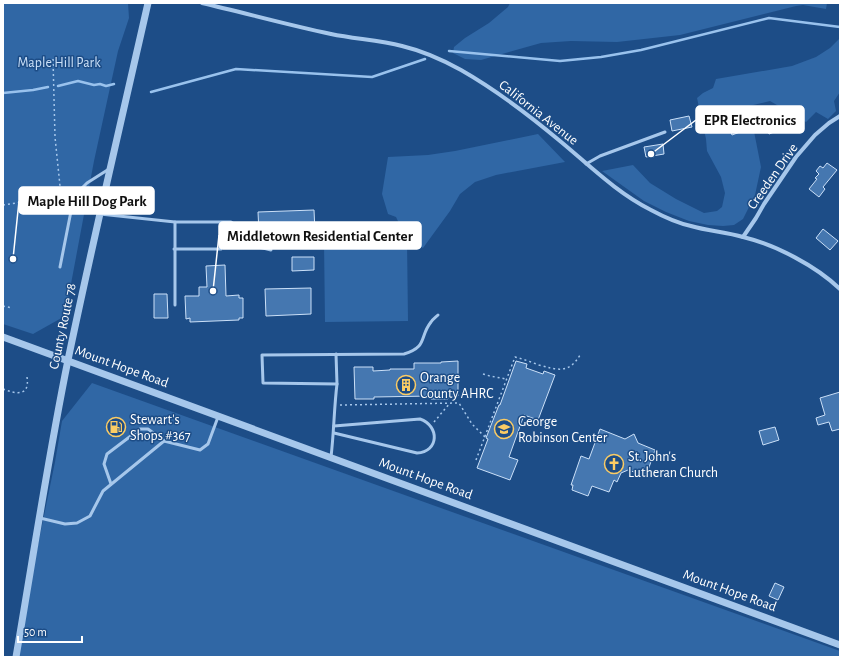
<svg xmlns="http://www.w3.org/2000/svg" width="843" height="660" viewBox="0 0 843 660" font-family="'Alegreya Sans',sans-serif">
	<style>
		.green { fill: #3067a5 }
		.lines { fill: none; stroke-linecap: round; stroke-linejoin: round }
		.stream { stroke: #99c2ed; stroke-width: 2.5 }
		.building { fill: #4577b0; stroke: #cbe0f8 }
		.path { stroke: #a6c7eb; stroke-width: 1.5; stroke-dasharray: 2 3; stroke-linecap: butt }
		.service { stroke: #a6c7eb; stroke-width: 3 }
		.minor { stroke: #a6c7eb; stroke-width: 4 }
		.tertiary { stroke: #a6c7eb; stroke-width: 7 }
		.labels { text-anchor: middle; stroke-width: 3; stroke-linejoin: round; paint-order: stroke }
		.park-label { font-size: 14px; fill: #cbe0f8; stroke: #1d4d87 }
		.street-label { font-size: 14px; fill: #fff; stroke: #1d4d87 }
		.poi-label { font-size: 14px; fill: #fff; stroke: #1d4d87; text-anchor: start }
		.leader { fill: none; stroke: #fff; stroke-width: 1.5 }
		.callout-dot { fill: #fff; stroke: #1d4d87; stroke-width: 1.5 }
		.callout { fill: #fff; stroke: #fff; stroke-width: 1.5 }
		.callout-label { font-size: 15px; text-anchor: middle; font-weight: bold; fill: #111 }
	</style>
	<rect width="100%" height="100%" fill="#1d4d87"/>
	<g class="green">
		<polygon points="3,3 128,3 129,18 118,51 94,161 65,316 33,334 3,324"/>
		<polygon points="510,3 827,3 826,9 803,5 796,6 680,35 617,42 571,41 541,43 481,60 465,59 453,53 454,47 465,38 489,23 508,7"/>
		<polygon points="840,38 840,92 834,101 836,111 828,119 816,112 806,122 770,101 749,106 761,167 755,195 743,219 734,225 723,226 708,225 689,221 666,212 644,201 602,171 633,165 650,183 676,199 704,213 717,211 722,207 725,193 721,177 707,151 706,139 697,98 703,93 713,88 716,79 792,66 816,57 830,48"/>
		<polygon points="538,134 565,162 496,175 475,182 460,194 450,211 423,248 407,240 408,321 325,322 324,241 407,240 396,217 388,214 382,194 388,157 428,155 455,151"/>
		<polygon points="92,383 840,651 840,657 15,657 55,462 62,421"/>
	</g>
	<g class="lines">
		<g class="stream">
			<polyline points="449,51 560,61 601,57 641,50 769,18 840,27"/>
			<polyline points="58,86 78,81 94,85 100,84 106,86 114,84"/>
			<polyline points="151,92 236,69 372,77 425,59"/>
			<polyline points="3,93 33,90 48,87"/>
		</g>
	</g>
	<g class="building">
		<polygon points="740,112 748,129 732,135 728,126 730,125 727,118"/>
		<polygon points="787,113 792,125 769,134 764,122"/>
		<polygon points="689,116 692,127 672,131 670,120"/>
		<polygon points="663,144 664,154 646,157 644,147"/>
		<polygon points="827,163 837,170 823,187 825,189 819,197 809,189 817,179 815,178 819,174 816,171 820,166 823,168"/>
		<polygon points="314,210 315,232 259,233 258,212"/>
		<polygon points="823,229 838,241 830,250 816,238"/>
		<polygon points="292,257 314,257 314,270 292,271"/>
		<polygon points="225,265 226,296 239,295 239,298 243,298 243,318 239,318 239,320 190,322 190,318 186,319 185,296 199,296 199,287 207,287 206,266"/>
		<polygon points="311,288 311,314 266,316 265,289"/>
		<polygon points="154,294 167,294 168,318 154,318"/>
		<polygon points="458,361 458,396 447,396 448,399 431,399 431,396 374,397 374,399 355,399 354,367 373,367 373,371 390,370 390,369 414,369 414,363 441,363 441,362"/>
		<polygon points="516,361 527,364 526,368 543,374 544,371 555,375 538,420 524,415 509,457 518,460 510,480 477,468 488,439 486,438 499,405 500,405"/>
		<polygon points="840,392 840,429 832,431 829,422 818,425 816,418 825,415 820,398"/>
		<polygon points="775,427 779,440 763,445 759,431"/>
		<polygon points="600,429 625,439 634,434 638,443 655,450 646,476 628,470 621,473 617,482 614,480 609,492 592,486 588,496 572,490 573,485 571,485 581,456 589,459"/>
		<polygon points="775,583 784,587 778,600 769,596"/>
	</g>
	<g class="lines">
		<g class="path">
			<polyline points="53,59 55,137 60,186"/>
			<polyline points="3,205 23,202"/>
			<polyline points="3,306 12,308"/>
			<polyline points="483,374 490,376 506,379"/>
			<path d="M3,389C16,394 30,397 27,377"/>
			<polyline points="340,405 459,403 472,424 485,437"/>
			<polyline points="434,422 450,403"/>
			<path d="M476,460L515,357C523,359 531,362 539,365C557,370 569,374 580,355"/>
		</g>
		<g class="service">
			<polyline points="586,164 600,156 665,132"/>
			<path d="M100,214L175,222H231C242,228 240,234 247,241C253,247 263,248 271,250"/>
			<polyline points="174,249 221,249"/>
			<polyline points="60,267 74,196 87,183 109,169"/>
			<polyline points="175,305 175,222"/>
			<path d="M336,354L337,384L263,383L262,355L404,354C428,347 419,337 431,322C433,319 436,317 438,315"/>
			<path d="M334,433L417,453C439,452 440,426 420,419L334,426"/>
			<path d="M331,457C334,432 334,408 337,384"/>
			<polyline points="111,484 104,464 107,454 140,429 148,429 164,441"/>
			<polyline points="40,518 65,524 77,523 90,516 103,491 164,441 200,450 208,444 218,417"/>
		</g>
		<g class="minor">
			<path d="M202,3C245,13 288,25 331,34C355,39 379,40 402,46C423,51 443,60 461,70C496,90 529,115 560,141C589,165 617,193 651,210C664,217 677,223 691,226C708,231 726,232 743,237C776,245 816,266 840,289"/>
			<polyline points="743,237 756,218 764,204 796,157 815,135 829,123 840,116"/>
		</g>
		<g class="tertiary">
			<polyline points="3,337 840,645"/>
			<path d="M16,657C33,558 48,458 68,360C93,240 121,122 148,3"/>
		</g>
	</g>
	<defs>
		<symbol id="building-ring" viewBox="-11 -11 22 22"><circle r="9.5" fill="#1d4d87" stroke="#fbcc64" stroke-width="1.5"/><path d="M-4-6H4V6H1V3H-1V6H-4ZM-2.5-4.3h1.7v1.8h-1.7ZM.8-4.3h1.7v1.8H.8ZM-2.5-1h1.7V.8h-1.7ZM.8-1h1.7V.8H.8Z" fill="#fbcc64"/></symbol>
		<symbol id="fuel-ring" viewBox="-11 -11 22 22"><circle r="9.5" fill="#1d4d87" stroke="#fbcc64" stroke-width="1.5"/><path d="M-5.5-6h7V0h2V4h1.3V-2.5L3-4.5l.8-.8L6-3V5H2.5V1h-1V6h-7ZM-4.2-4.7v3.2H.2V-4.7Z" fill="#fbcc64"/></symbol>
		<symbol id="school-ring" viewBox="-11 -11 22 22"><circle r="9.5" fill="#1d4d87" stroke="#fbcc64" stroke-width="1.5"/><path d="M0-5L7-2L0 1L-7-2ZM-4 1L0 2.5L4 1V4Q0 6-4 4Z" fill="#fbcc64"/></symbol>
		<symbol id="church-ring" viewBox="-11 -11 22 22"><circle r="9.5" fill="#1d4d87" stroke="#fbcc64" stroke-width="1.5"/><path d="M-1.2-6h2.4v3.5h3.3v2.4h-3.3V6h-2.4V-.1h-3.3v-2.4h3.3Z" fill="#fbcc64"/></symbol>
	</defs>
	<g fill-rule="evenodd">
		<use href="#building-ring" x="395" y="374" width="22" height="22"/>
		<use href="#fuel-ring" x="105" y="416" width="22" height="22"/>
		<use href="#school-ring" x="493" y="418" width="22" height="22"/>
		<use href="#church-ring" x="603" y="453" width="22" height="22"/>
	</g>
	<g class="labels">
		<g class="park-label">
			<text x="59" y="67">Maple Hill Park</text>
		</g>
		<g class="street-label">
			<text transform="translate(539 112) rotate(38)" y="5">California Avenue</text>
			<text transform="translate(772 176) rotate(-55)" y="5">Creeden Drive</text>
			<text transform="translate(62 326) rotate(-78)" y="5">County Route 78</text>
			<text transform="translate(122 366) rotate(20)" y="5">Mount Hope Road</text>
			<text transform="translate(426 478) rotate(20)" y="5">Mount Hope Road</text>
			<text transform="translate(730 590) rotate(20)" y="5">Mount Hope Road</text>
		</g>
		<g class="poi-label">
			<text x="420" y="382">Orange<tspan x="420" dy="16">County AHRC</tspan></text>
			<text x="130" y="424">Stewart's<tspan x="130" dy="16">Shops #367</tspan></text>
			<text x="518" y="426">George<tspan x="518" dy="16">Robinson Center</tspan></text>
			<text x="628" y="461">St. John's<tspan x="628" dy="16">Lutheran Church</tspan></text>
		</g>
	</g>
	<path class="leader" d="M651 154L696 120M13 259L19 201M213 291L219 235"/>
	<g class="callout-dot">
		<circle cx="651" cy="154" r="4"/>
		<circle cx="13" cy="259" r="4"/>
		<circle cx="213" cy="291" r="4"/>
	</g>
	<g class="callout">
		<rect x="696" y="106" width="108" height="27" rx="4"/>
		<rect x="19" y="187" width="135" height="27" rx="4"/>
		<rect x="219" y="222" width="202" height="27" rx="4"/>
	</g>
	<g class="callout-label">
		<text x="750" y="125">EPR Electronics</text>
		<text x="87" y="206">Maple Hill Dog Park</text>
		<text x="320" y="241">Middletown Residential Center</text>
	</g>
	<rect width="843" height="660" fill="none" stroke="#ffffff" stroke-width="8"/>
	<path d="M18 636v6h64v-6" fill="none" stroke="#ffffff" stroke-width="2"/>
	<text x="24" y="636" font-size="12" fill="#ffffff" stroke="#1d4d87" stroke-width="3" paint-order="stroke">50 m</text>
</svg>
